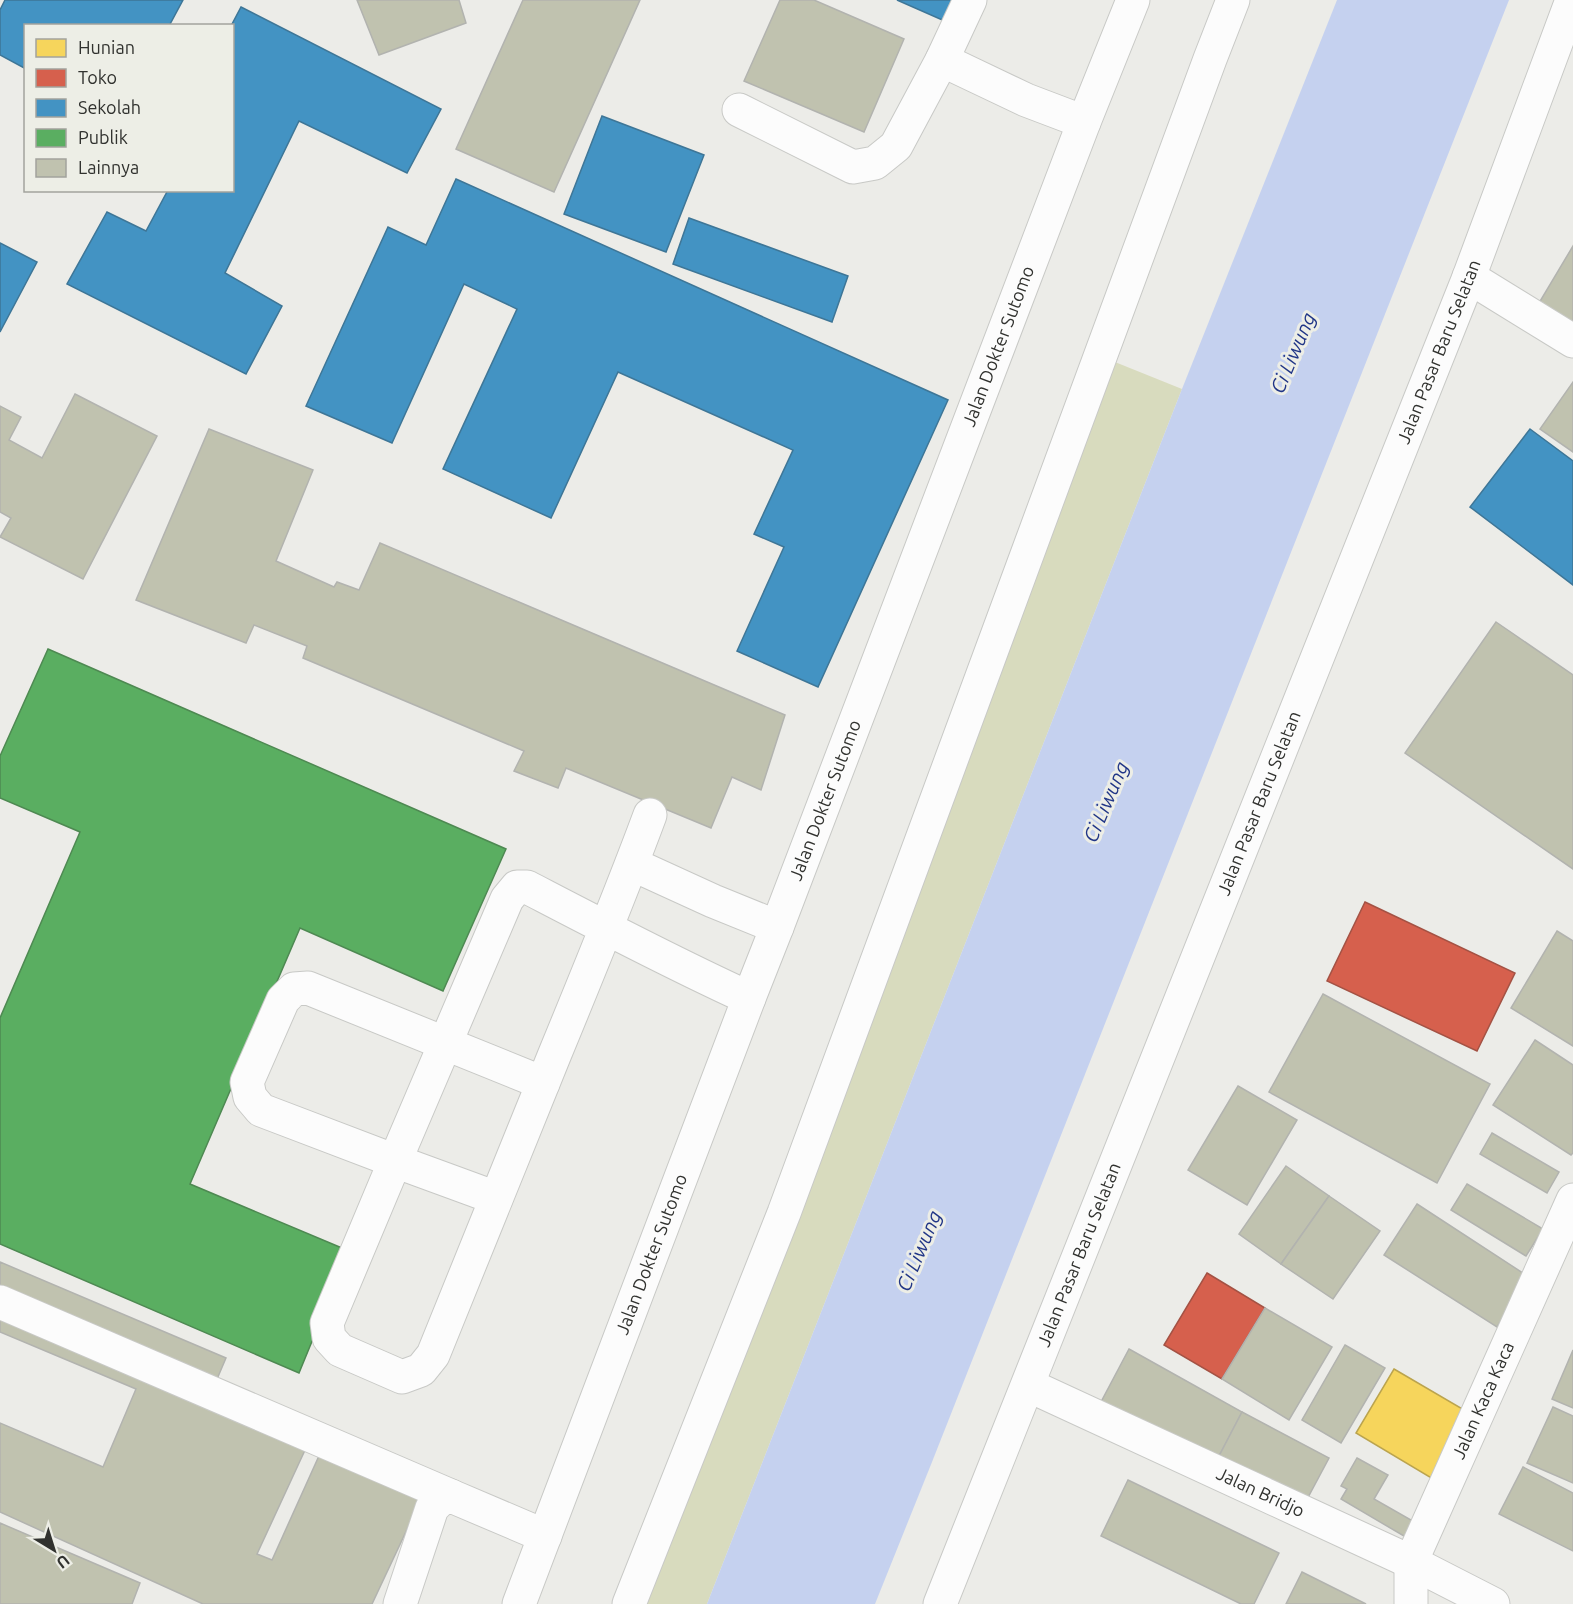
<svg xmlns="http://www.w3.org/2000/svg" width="1573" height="1604" viewBox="0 0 1573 1604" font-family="Ubuntu,sans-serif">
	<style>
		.green { fill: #d8dbbe }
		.water { fill: #c5d1ef }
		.homes { fill: #f6d55c; stroke: #bba44e; stroke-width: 1.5 }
		.shops { fill: #d6604d; stroke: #a45244; stroke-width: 1.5 }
		.schools { fill: #4393c3; stroke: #3e7697; stroke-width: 1.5 }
		.public { fill: #5aae61; stroke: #4e8952; stroke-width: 1.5 }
		.building { fill: #c0c2af; stroke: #b2b3af; stroke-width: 1.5 }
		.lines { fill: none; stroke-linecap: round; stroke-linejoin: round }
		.minor-casing { stroke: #c8c9c6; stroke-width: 35 }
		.major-casing { stroke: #c8c9c6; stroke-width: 35 }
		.minor { stroke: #fcfcfc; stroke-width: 33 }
		.major { stroke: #fcfcfc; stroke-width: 33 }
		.labels { text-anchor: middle; stroke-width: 6; stroke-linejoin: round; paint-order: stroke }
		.street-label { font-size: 18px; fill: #31322f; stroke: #edeee6 }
		.water-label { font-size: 20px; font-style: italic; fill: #213687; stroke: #edeee6 }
	</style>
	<rect width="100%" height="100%" fill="#ecece8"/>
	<polygon class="green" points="1100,356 1182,389 707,1604 630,1604"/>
	<polygon class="water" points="1337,0 1509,0 932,1462 875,1604 707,1604 1182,389"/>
	<polygon class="homes" points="1394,1369 1471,1414 1433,1479 1356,1433"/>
	<g class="shops">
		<polygon points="1365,902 1515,973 1477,1051 1327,981"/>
		<polygon points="1207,1273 1265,1308 1222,1379 1164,1345"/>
	</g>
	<g class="schools">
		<polygon points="5,0 183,0 169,26 26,26 26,69 0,55 0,10"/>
		<polygon points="897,0 967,0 956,26"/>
		<polygon points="241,7 441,109 407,173 299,121 225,273 282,306 246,374 67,284 107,212 146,231 168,190 232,190 232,26 231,26"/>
		<polygon points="602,116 704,155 666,252 564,214"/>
		<polygon points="456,179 948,400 818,687 737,651 784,547 754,534 793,450 618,372 551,518 443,469 517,309 464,284 392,443 306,406 388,227 426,245"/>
		<polygon points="689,218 848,276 832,322 673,264"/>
		<polygon points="0,243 37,262 0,332"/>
		<polygon points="1530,429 1573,461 1573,585 1470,507"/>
	</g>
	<polygon class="public" points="48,649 506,849 443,991 300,928 190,1184 349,1251 299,1373 0,1244 0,1018 80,832 0,798 0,756"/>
	<g class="building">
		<polygon points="357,0 459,0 466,23 379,55"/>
		<polygon points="523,0 640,0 554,192 456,149"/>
		<polygon points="780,0 814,0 904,39 864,132 744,81"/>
		<polygon points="1573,246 1573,322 1539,303"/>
		<polygon points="1573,382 1573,452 1540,429"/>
		<polygon points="75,394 157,436 83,579 0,537 11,518 0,512 0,406 21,417 9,440 42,458"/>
		<polygon points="209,429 313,470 276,561 334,587 337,582 359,590 380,543 785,715 761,790 732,777 711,828 566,768 558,788 514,771 524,751 303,658 307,646 254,625 246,643 136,600"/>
		<polygon points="1496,622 1573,675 1573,869 1405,753"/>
		<polygon points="1557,931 1573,941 1573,1046 1511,1008"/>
		<polygon points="1323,994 1490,1084 1437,1183 1269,1092"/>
		<polygon points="1535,1040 1573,1065 1573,1153 1571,1155 1493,1105"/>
		<polygon points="1238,1086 1297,1120 1247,1205 1188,1170"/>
		<polygon points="1492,1133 1559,1172 1547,1193 1480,1154"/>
		<polygon points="1286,1166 1329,1196 1281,1264 1239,1234"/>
		<polygon points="1467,1184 1543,1229 1526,1256 1451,1210"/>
		<polygon points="1329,1196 1380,1231 1333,1299 1281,1264"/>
		<polygon points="1417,1204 1529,1277 1497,1327 1384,1255"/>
		<polygon points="0,1262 226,1358 206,1405 306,1448 257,1554 272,1560 323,1447 426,1489 372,1604 203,1604 0,1512 0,1423 103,1467 136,1389 0,1332"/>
		<polygon points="1265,1308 1332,1347 1289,1420 1222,1379"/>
		<polygon points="1345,1345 1385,1368 1341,1443 1302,1420"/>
		<polygon points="1129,1349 1242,1412 1218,1458 1101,1402"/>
		<polygon points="1573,1350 1573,1408 1552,1399"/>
		<polygon points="1553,1407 1573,1416 1573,1483 1527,1463"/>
		<polygon points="1242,1412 1329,1458 1305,1503 1218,1458"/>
		<polygon points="1357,1458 1388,1475 1374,1499 1418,1524 1409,1539 1341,1499 1347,1489 1341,1486"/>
		<polygon points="1523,1467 1573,1493 1573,1551 1499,1514"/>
		<polygon points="1128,1480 1279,1553 1254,1604 1241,1604 1101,1536"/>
		<polygon points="0,1523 140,1583 132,1604 0,1604"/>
		<polygon points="1302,1572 1366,1604 1286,1604"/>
	</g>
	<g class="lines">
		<defs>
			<g id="minor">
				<polyline points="942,60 1026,100 1084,122"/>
				<polyline points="739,110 853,167 875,163 896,146 942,60 970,0"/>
				<polyline points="1469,277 1573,341"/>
				<path d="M650,815C620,896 587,976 554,1056C513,1155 473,1255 433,1355L421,1370L402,1377L340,1350L329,1338L327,1323L395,1161L507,899L517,887H527C600,925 674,964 749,998"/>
				<polyline points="632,864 713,901 777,927"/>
				<polyline points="496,1198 395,1161 261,1110 250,1097 247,1082 283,1000 294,989 308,988 543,1083"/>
				<polyline points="0,1302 451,1496"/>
				<path id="s1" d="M1028,1385L1411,1562L1493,1604"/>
				<polyline points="400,1604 432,1508 440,1500 451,1496 545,1536"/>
				<path id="s2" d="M940,1604L1469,277L1572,0"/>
				<path id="s3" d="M1411,1604V1562L1573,1200"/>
			</g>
			<g id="major">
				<path id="s4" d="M519,1604L749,998L777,927L1084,122L1133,0"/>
				<polyline points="629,1604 784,1213 1210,59 1233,0"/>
			</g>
		</defs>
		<use href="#minor" class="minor-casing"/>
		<use href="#major" class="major-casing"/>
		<use href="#minor" class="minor"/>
		<use href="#major" class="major"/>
	</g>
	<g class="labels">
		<g class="street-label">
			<text dy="6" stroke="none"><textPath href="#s4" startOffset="1346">Jalan Dokter Sutomo</textPath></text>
			<text dy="6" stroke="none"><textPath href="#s2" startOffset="1348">Jalan Pasar Baru Selatan</textPath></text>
			<text dy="6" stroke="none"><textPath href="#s4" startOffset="860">Jalan Dokter Sutomo</textPath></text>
			<text dy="6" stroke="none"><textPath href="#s2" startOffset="862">Jalan Pasar Baru Selatan</textPath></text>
			<text dy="6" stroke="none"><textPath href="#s4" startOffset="374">Jalan Dokter Sutomo</textPath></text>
			<text dy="6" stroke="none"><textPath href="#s2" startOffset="376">Jalan Pasar Baru Selatan</textPath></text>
			<text dy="6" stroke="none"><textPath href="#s3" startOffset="219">Jalan Kaca Kaca</textPath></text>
			<text dy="6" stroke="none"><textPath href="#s1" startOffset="256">Jalan Bridjo</textPath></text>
		</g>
		<g class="water-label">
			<text transform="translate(1293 353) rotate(-67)" y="7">Ci Liwung</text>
			<text transform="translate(1106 802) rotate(-67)" y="7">Ci Liwung</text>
			<text transform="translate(919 1251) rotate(-67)" y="7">Ci Liwung</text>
		</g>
	</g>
	<rect x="24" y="24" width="210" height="168" fill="#edeee6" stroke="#a2a39d" stroke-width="1.5"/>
	<rect x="36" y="39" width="30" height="18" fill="#f6d55c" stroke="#a2a39d" stroke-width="1.5"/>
	<text x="78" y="54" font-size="18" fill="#31322f">Hunian</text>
	<rect x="36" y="69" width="30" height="18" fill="#d6604d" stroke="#a2a39d" stroke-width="1.5"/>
	<text x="78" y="84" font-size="18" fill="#31322f">Toko</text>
	<rect x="36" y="99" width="30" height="18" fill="#4393c3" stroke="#a2a39d" stroke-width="1.5"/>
	<text x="78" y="114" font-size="18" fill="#31322f">Sekolah</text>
	<rect x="36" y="129" width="30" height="18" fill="#5aae61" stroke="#a2a39d" stroke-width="1.5"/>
	<text x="78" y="144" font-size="18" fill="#31322f">Publik</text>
	<rect x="36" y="159" width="30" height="18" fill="#c0c2af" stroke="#a2a39d" stroke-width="1.5"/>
	<text x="78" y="174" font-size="18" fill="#31322f">Lainnya</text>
	<g transform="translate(54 1550) rotate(142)" stroke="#edeee6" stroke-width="4.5" paint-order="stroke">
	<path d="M0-4.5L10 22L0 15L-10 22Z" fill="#31322f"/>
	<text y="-9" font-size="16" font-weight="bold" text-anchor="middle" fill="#31322f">U</text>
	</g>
</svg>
